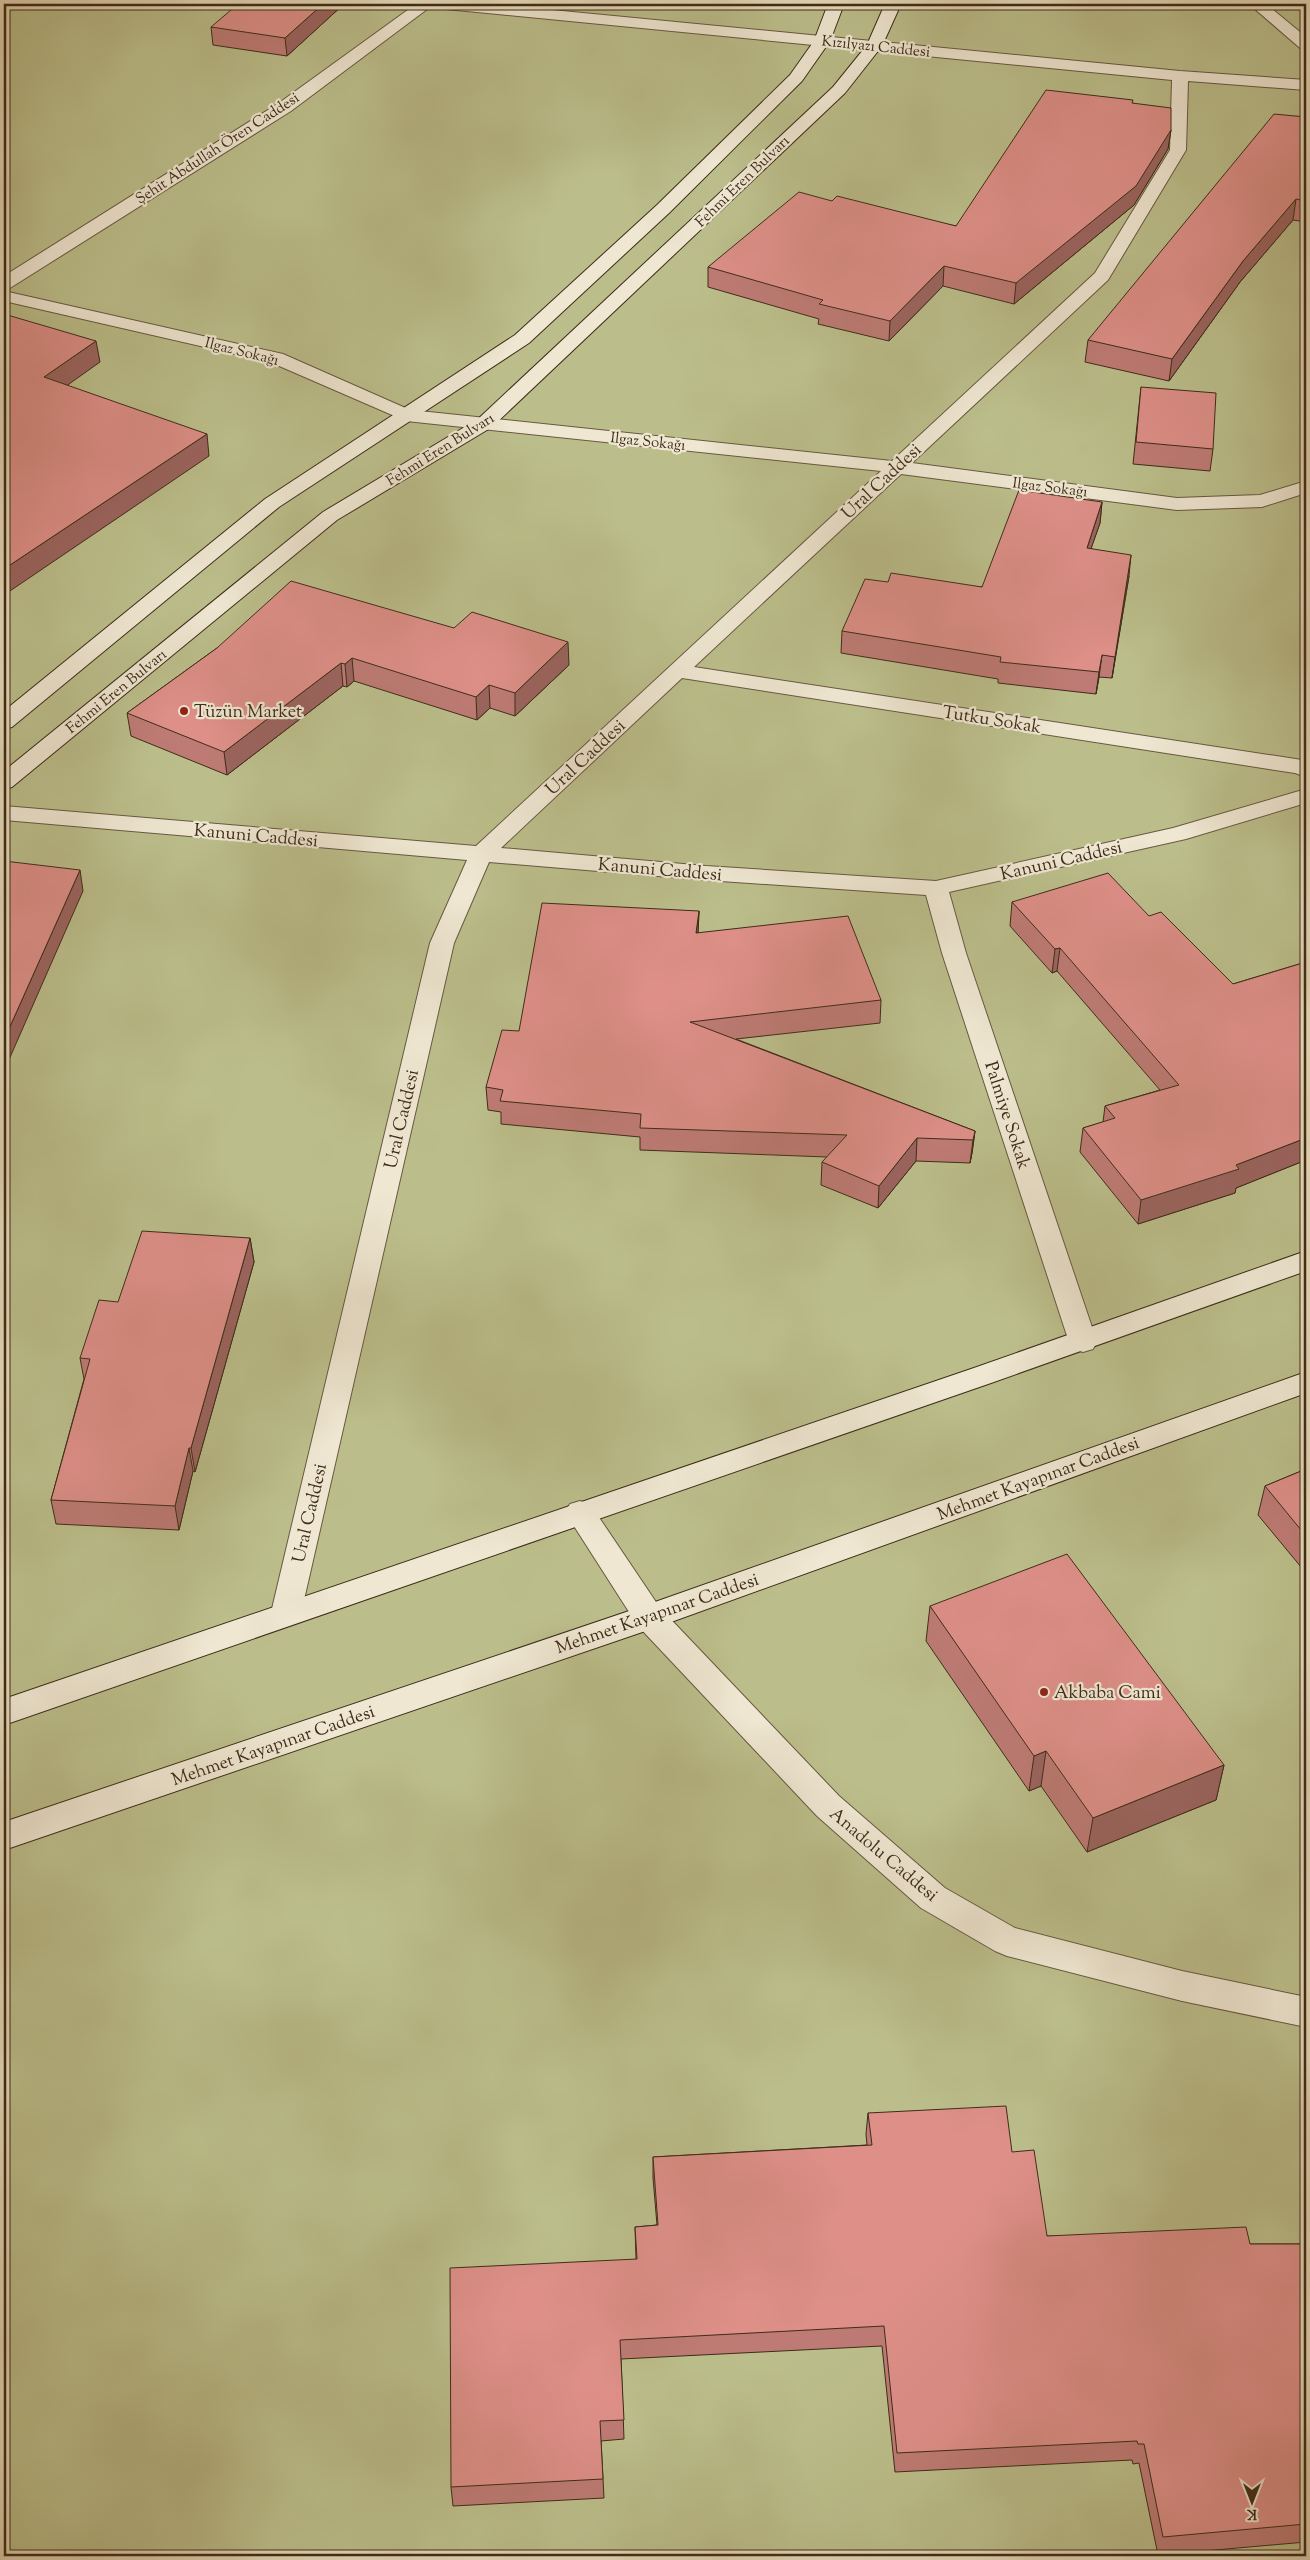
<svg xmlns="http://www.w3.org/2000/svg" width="1310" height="2560" viewBox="0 0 1310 2560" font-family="'Sorts Mill Goudy',serif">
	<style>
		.green { fill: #bbbe8b; stroke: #7c7552 }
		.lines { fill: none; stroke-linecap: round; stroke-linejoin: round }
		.street-casing { stroke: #685841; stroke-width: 2 }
		.secondary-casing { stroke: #3e2c19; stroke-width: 2 }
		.street { fill: #efe7d2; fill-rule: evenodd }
		.secondary { fill: #efe7d2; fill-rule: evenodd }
		.wall { fill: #be7b75; stroke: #3e2c19 }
		.shaded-wall { fill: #9b645f; stroke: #3e2c19 }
		.building { fill: #dd8f88; stroke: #3e2c19 }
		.poi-dot { fill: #8f2418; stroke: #efe7d2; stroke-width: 2 }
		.labels { text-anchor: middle; stroke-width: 4.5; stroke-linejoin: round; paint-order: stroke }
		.far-street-label { font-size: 15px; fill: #3e2c19; stroke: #efe7d2 }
		.street-label { font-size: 18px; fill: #3e2c19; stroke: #efe7d2 }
		.poi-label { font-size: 18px; fill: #3e2c19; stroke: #efe7d2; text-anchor: start }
	</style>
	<rect width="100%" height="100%" fill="#e6dab9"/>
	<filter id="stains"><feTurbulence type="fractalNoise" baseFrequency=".004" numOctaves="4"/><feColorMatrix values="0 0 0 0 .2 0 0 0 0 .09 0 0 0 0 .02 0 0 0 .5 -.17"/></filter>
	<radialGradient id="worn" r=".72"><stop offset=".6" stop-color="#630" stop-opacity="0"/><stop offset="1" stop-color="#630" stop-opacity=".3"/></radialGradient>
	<rect class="green" x="4" y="4" width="1302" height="2552"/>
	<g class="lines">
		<defs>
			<g id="street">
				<polygon points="416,4 434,4 291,111 10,288 4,289 4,276 279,103"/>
				<polygon points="438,4 491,4 1180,71 1306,80 1306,90 1188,81 1186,150 1108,280 912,463 1177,498 1260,495 1306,481 1306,493 1262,507 1177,510 901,474 694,667 1302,760 1306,761 1306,777 1295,773 682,678 501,848 706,866 936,881 1173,828 1306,789 1306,803 1186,839 949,892 966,953 1097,1342 1093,1349 1083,1352 1073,1349 1069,1342 942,953 926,895 706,880 489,862 454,943 301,1613 297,1622 286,1625 275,1622 271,1613 430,943 467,860 4,820 4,806 476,846 881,471 406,421 270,362 4,301 4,291 283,354 410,410 892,461 1095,273 1170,150 1172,80 446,9"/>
				<polygon points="1249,4 1266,4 1306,37 1306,50 1300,48"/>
				<polygon points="580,1501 590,1504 660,1608 839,1796 945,1888 1015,1928 1182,1971 1306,1997 1306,2027 1182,2001 1007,1956 995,1951 921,1908 817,1816 638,1626 565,1512 570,1504"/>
			</g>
			<g id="secondary">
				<polygon points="828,4 844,4 830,41 802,81 669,213 529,343 279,507 12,727 4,729 4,711 265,499 515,335 657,205 790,75 814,41"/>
				<polygon points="885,4 901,4 882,46 845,93 492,427 337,520 12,787 4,789 4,771 323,512 478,419 833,87 867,45"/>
				<polygon points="1306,1251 1306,1271 991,1383 4,1725 4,1699 971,1369"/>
				<polygon points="1306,1372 1306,1393 660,1626 4,1850 4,1822 638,1608"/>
			</g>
		</defs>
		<use href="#street" class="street-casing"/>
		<use href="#secondary" class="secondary-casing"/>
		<use href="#street" class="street"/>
		<use href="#secondary" class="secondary"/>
	</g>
	<g class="wall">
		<polygon points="344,4 287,56 213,45 211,27"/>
		<polygon points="1133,103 1171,130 1168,149 1134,205 1014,304 943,286 889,341 818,324 819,319 708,287 708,267 832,201 956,226"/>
		<polygon points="1306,117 1306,222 1293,220 1240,282 1169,381 1085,362 1088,340"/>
		<polygon points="1141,387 1213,449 1210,471 1133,464"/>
		<polygon points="1102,502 1100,523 1091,548 1129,576 1112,678 1099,677 1096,694 998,683 998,679 841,653 842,631 888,582 982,587"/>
		<polygon points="217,648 569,665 515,716 490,708 477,720 354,681 347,687 343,686 227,775 131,736 127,713"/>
		<polygon points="1012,902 1149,916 1233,984 1306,962 1306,1160 1236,1188 1235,1193 1138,1224 1080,1152 1083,1128 1103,1122 1105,1106 1160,1090 1057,971 1052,973 1010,926"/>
		<polygon points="699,911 698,933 881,1000 880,1023 736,1039 975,1131 972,1153 970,1163 916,1161 878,1208 821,1185 822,1162 827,1157 640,1150 640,1137 501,1124 501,1112 488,1110 486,1087"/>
		<polygon points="250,1238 254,1262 195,1472 193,1471 179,1530 56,1524 51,1500 84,1379 80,1358 118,1302"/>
		<polygon points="1306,1469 1306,1573 1258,1515 1265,1486"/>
		<polygon points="930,1606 1224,1765 1216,1800 1087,1852 1041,1786 1029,1791 926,1641"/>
		<polygon points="868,2113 1012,2152 1047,2236 1250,2244 1306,2244 1306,2542 1158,2555 1139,2463 1133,2464 1132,2460 895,2472 882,2346 621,2359 624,2439 601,2441 604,2498 453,2506 451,2487 636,2259 635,2227 657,2225 653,2178 653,2157 867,2145 866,2134"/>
	</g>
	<g class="shaded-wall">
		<polygon points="323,4 344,4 287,56 285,38"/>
		<polygon points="1171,130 1168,149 1134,205 1014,304 1016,283"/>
		<polygon points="1296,199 1293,220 1240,282 1169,381 1172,359 1243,261"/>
		<polygon points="944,266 943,286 889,341 890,321"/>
		<polygon points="96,341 100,362 48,399 44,377"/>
		<polygon points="207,434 209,456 4,595 4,569"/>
		<polygon points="1102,502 1100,523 1084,569 1087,548"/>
		<polygon points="1131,555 1129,576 1112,678 1115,657"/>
		<polygon points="568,642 569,665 515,716 515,693"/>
		<polygon points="1102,655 1099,677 1096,694 1099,672"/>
		<polygon points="352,658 354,681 347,687 345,664"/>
		<polygon points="341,663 343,686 227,775 224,752"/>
		<polygon points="489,685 490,708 477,720 476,697"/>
		<polygon points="80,870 83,891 4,1071 4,1040"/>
		<polygon points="699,911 698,933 696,933"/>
		<polygon points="1060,948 1057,971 1052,973 1055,949"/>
		<polygon points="975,1131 972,1153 970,1163 973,1140"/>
		<polygon points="917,1138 916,1161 878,1208 879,1186"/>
		<polygon points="1306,1138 1306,1160 1236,1188 1235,1193 1138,1224 1141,1200 1236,1165"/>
		<polygon points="250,1238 254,1262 195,1472 191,1448"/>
		<polygon points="189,1448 193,1471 179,1530 175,1506"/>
		<polygon points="1046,1751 1041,1786 1029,1791 1034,1756"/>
		<polygon points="1224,1765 1216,1800 1087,1852 1093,1818"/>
	</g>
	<g class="building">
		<polygon points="238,4 323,4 285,38 211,27"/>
		<polygon points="1046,90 1133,100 1132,103 1171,108 1171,130 1136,186 1016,283 944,266 890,321 819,304 823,300 708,267 799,192 832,201 837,196 956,226"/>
		<polygon points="1274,114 1306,117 1306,201 1296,199 1243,261 1172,359 1088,340"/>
		<polygon points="4,314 96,341 44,377 207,434 4,569"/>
		<polygon points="1141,387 1216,393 1213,449 1136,442"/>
		<polygon points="1019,490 1102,502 1087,548 1131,555 1115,657 1102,655 1099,672 1000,662 1001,657 842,631 865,579 888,582 891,573 982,587"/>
		<polygon points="291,581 454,628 472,612 568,642 515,693 489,685 476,697 352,658 345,664 341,663 224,752 127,713 217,648"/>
		<polygon points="4,861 80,870 4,1040"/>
		<polygon points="1108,873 1149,916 1161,912 1233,984 1306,962 1306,1138 1236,1165 1239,1169 1141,1200 1083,1128 1115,1118 1105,1106 1179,1085 1060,948 1055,949 1012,902"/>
		<polygon points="542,903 699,911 696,933 848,916 881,1000 690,1022 975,1131 973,1140 917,1138 879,1186 822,1162 847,1135 640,1128 641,1114 500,1101 503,1090 486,1087 502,1030 519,1031"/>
		<polygon points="142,1231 250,1238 191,1448 189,1448 175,1506 51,1500 90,1359 80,1358 99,1300 118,1302"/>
		<polygon points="1306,1469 1306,1536 1265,1486"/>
		<polygon points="1067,1554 1224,1765 1093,1818 1046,1751 1034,1756 930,1606"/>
		<polygon points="1006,2106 1012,2152 1034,2150 1047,2236 1246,2227 1250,2244 1306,2244 1306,2524 1163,2537 1144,2444 1138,2444 1137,2441 897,2453 884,2326 620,2340 624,2420 600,2421 603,2479 451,2487 450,2268 637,2259 635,2227 658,2225 653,2157 872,2145 868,2113"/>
	</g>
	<g class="poi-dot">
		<circle cx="184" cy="711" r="5"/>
		<circle cx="1044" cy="1692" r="5"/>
	</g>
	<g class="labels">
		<g class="far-street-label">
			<text transform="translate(876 46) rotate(6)" y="5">Kızılyazı Caddesi</text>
			<text transform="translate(217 148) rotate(-33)" y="5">Şehit Abdullah Ören Caddesi</text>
			<text transform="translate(742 181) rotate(-44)" y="5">Fehmi Eren Bulvarı</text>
			<text transform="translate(242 351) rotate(14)" y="5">Ilgaz Sokağı</text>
			<text transform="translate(648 441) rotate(6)" y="5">Ilgaz Sokağı</text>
			<text transform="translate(440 449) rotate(-32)" y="5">Fehmi Eren Bulvarı</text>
			<text transform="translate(1050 487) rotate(7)" y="5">Ilgaz Sokağı</text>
			<text transform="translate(116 691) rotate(-39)" y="5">Fehmi Eren Bulvarı</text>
		</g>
		<g class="street-label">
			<text transform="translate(881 481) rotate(-43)" y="6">Ural Caddesi</text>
			<text transform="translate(992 719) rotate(9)" y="6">Tutku Sokak</text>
			<text transform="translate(585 757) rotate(-43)" y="6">Ural Caddesi</text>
			<text transform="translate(256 835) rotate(5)" y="6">Kanuni Caddesi</text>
			<text transform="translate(1061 860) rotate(-13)" y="6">Kanuni Caddesi</text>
			<text transform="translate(660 869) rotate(5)" y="6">Kanuni Caddesi</text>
			<text transform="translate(1008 1115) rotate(72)" y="6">Palmiye Sokak</text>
			<text transform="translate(401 1119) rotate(-77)" y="6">Ural Caddesi</text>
			<text transform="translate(1038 1478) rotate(-20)" y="6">Mehmet Kayapınar Caddesi</text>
			<text transform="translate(309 1513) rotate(-77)" y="6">Ural Caddesi</text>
			<text transform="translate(657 1613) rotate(-19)" y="6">Mehmet Kayapınar Caddesi</text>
			<text transform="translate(273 1745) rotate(-19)" y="6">Mehmet Kayapınar Caddesi</text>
			<text transform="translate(884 1854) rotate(40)" y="6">Anadolu Caddesi</text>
		</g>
		<g class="poi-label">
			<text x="194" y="717">Tüzün Market</text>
			<text x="1054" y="1698">Akbaba Cami</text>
		</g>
	</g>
	<rect width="1310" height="2560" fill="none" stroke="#e6dab9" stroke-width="20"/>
	<rect x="5" y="5" width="1300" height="2550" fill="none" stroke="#3e2c19" stroke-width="2.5"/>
	<rect x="10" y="10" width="1290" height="2540" fill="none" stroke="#3e2c19"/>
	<g transform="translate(1252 2502) rotate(180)" stroke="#efe7d2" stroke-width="4" paint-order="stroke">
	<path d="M0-4L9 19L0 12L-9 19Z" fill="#3e2c19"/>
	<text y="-8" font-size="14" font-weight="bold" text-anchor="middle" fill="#3e2c19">K</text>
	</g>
	<rect width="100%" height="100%" filter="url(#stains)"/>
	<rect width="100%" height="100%" fill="url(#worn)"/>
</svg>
